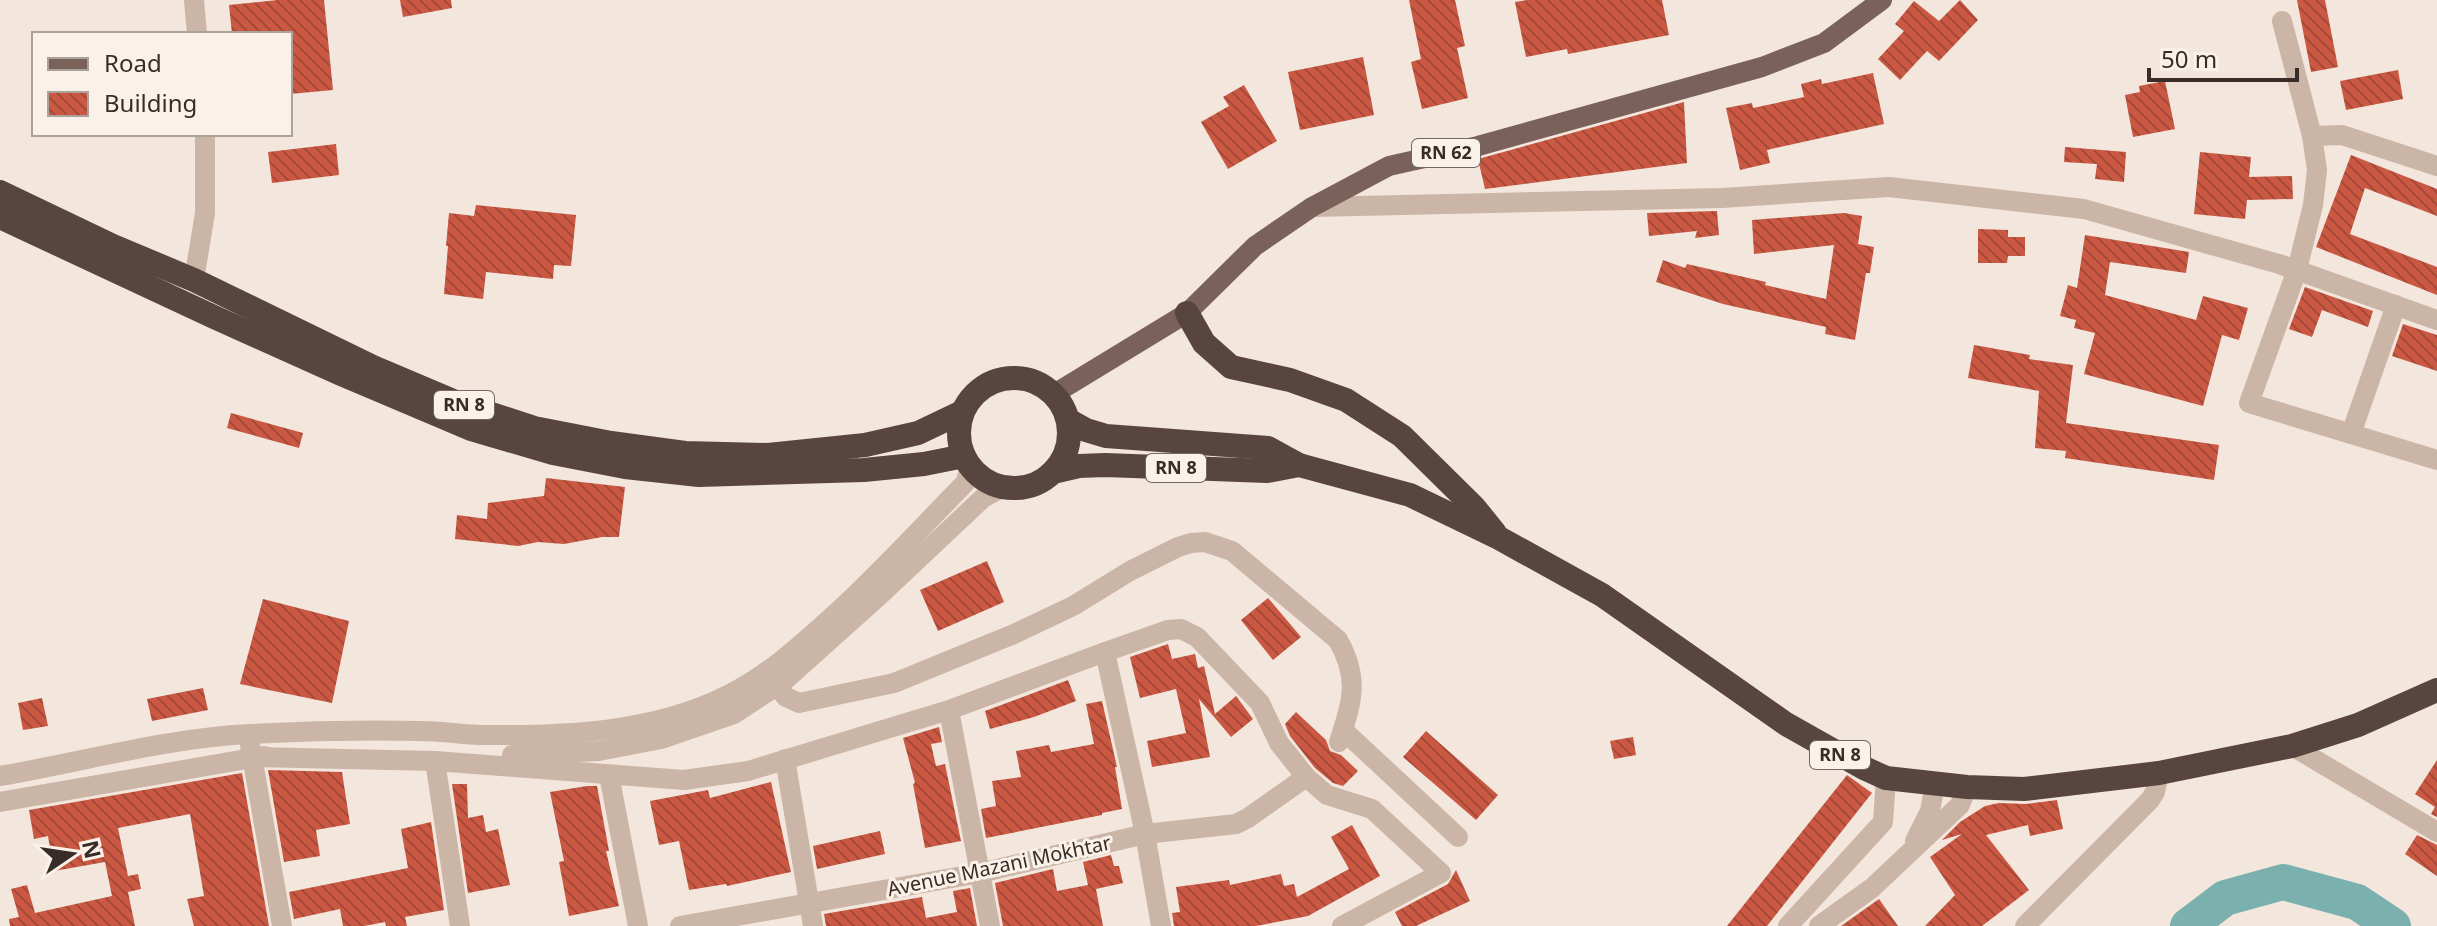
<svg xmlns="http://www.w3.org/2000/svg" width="2437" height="926" viewBox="0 0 2437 926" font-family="'Noto Sans',sans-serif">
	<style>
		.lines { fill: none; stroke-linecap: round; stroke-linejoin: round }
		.river { stroke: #7ab1ae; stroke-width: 36 }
		.building { fill: url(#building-back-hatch) }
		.street { stroke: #cbb5a7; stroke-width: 20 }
		.primary { stroke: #7a6159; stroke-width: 20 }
		.highway { stroke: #59453f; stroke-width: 24 }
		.labels { text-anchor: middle; stroke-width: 6; stroke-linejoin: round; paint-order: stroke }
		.shield { fill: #faf1e9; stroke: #726762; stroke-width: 2 }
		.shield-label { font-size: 18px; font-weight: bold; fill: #382c28 }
		.street-label { font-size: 20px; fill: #382c28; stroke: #faf1e9 }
	</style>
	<defs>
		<pattern id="building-back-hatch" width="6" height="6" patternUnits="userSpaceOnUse" patternTransform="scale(2)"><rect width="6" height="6" fill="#ca5843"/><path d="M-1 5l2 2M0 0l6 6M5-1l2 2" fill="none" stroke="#a54938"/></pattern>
	</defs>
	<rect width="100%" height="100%" fill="#f3e6dc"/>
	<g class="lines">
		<polyline class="river" points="2188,926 2225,898 2283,882 2357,902 2393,926"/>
	</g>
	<g class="building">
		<polygon points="278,0 324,0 333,90 290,94 290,34 232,34 229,5"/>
		<polygon points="400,0 451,0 452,8 403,17"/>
		<polygon points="1409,0 1455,0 1465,46 1457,48 1468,98 1422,109 1411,62 1421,59"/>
		<polygon points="1527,0 1662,0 1669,35 1568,54 1567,49 1526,57 1515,2"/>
		<polygon points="1960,0 1978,20 1939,61 1927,51 1900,80 1878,59 1904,31 1895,24 1914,1 1939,21"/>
		<polygon points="2297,0 2325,0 2338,67 2311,72"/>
		<polygon points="1363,57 1374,115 1300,130 1288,72"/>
		<polygon points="2398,70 2403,99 2346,110 2340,81"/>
		<polygon points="1873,73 1884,124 1767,150 1770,163 1740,170 1726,108 1752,103 1753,108 1804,97 1801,84 1821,79 1822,84"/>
		<polygon points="2165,81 2175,129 2133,137 2125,95 2140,92 2139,86"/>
		<polygon points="1244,85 1277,141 1228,169 1201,122 1229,106 1223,97"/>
		<polygon points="1684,102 1687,163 1485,189 1478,159"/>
		<polygon points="336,144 339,175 272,183 268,152"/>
		<polygon points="2065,147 2126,152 2124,182 2095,179 2097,164 2064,162"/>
		<polygon points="2200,152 2251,157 2249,177 2292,176 2293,199 2247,200 2245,219 2194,214"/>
		<polygon points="2351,155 2437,189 2437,216 2365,188 2350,234 2437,267 2437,295 2316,247"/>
		<polygon points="476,205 576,215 571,266 554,265 553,279 486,272 483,299 444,294 448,246 446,246 449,213 474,216"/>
		<polygon points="1717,211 1719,235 1695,238 1697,231 1649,236 1647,213"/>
		<polygon points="1844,213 1862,216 1858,244 1874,247 1870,273 1866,273 1855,340 1825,334 1826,327 1723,304 1656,282 1663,260 1685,268 1687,264 1766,282 1765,285 1826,299 1834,245 1754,254 1752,220"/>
		<polygon points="1978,229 2008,230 2008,237 2025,237 2025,256 2008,256 2007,263 1978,263"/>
		<polygon points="2085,235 2189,252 2186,273 2110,262 2105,295 2196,320 2203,296 2248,308 2239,340 2222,335 2203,406 2084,374 2095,333 2074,328 2076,320 2060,316 2068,285 2077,288"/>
		<polygon points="2305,287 2373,311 2368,327 2322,310 2312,337 2289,329"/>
		<polygon points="2403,324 2437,335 2437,371 2392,356"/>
		<polygon points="1974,345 2030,355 2029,359 2073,365 2066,423 2219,445 2214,480 2065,458 2066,451 2035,448 2039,391 1968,378"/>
		<polygon points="231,413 303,433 299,448 227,428"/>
		<polygon points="546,478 625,487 619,537 602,537 564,544 538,542 518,546 455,539 457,515 487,519 488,503 544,496"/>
		<polygon points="987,561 1004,602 938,631 920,590"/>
		<polygon points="1268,598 1301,637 1273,660 1241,620"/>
		<polygon points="263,599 349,621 332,703 240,684"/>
		<polygon points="1168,644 1172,659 1195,654 1198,668 1204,666 1215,714 1236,696 1253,719 1231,737 1199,699 1210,757 1152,767 1147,741 1186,733 1176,689 1140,698 1130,657"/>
		<polygon points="1068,680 1076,701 1034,717 990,729 985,711"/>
		<polygon points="203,688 208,710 152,721 147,699"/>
		<polygon points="42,698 48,726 23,730 18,703"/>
		<polygon points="1102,701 1117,767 1115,767 1122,809 1102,813 1102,815 986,838 981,809 996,806 992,781 1021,777 1016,751 1049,745 1051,752 1094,744 1086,704"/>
		<polygon points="1296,712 1326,740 1330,751 1341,755 1358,771 1343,786 1333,783 1315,768 1290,736 1285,724"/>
		<polygon points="939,727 942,742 931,744 936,766 945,764 961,841 925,848 913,784 915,783 903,738"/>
		<polygon points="1426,731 1498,795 1476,820 1403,757"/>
		<polygon points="1633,737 1636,755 1614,759 1610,741"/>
		<polygon points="2437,760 2437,817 2431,814 2435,807 2415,794"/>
		<polygon points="268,770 342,772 350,824 316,830 320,856 284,862"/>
		<polygon points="242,773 269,926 194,926 187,899 204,896 190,814 118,828 128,876 138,874 141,889 128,892 135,926 10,926 9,919 19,917 11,889 27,885 35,913 112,896 105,862 54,871 48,836 34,839 29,810"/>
		<polygon points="1847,775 1872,793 1767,926 1727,926"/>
		<polygon points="771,782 791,872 727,886 726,884 689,890 679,841 659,845 650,801 708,790 710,798"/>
		<polygon points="452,784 467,784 468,818 483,815 486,832 498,829 510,885 468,893"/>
		<polygon points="587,786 597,786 609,851 606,851 619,906 569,916 559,862 564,861 550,792"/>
		<polygon points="2057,800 2063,829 2030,836 2028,825 1986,835 2029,890 1982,926 1925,926 1955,895 1930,857 1962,834 1942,840 1960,822 1985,806 1999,803 2026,804"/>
		<polygon points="431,822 444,910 405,917 407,926 386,926 385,922 364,926 343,926 340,909 294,919 289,892 408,868 401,829"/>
		<polygon points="1352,825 1380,876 1308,916 1256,926 1174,926 1172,913 1180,912 1176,887 1229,880 1230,885 1281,874 1284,886 1294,884 1297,897 1349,869 1331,837"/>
		<polygon points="880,831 885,854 817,869 813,846"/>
		<polygon points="2417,835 2437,845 2437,876 2405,854"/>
		<polygon points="1111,855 1114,866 1119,866 1123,883 1096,889 1103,926 1003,926 995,883 1053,869 1057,891 1088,885 1083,862"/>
		<polygon points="1456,870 1470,901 1416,926 1402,926 1395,912 1448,884"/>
		<polygon points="970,888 977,926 826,926 824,914 922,897 926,918 957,912 953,891"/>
		<polygon points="1879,899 1898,926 1841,926"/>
	</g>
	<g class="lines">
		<g class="street">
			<polyline points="194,0 197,34"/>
			<polyline points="2282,21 2312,136"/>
			<polyline points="2437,166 2342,135 2312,136 2317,170 2313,205 2297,270 2249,403 2437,460"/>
			<polyline points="1312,207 1722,198 1889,187 2084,209 2279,264 2437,320"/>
			<polyline points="194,280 205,213 205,134"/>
			<polyline points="2351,434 2396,305"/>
			<polyline points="1105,652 1145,834 1161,926"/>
			<path d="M771,679L786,697L799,703L894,683L1014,634L1073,606L1130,571L1178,547L1191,543L1205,542L1232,551L1338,640C1360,679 1352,702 1339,742"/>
			<polyline points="949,710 990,926"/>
			<polyline points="1343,730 1458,837"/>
			<polyline points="250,745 282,926"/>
			<polyline points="2292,746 2437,832"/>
			<polyline points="512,755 599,751 661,739 734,714 784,681 880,595 983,498 1003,487"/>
			<polyline points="252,757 435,761 684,780 748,771 949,710 1105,652 1168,630 1181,629 1197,637 1260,703 1279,743 1306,777 1327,795 1372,809 1441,873 1342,926"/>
			<polyline points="785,759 813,926"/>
			<polyline points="435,761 460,926"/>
			<polyline points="609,775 638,926"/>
			<path d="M0,776C83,762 166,738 250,734C306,731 363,730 419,731C440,731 460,734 480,735C563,736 653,733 728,695C768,675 801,645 834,615C880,573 922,527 966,482L970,466"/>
			<polyline points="0,802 264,756"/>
			<polyline points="1915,841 1930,811 1935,784"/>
			<polyline points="680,926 980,873 1145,834 1236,824 1248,818 1306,777"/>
			<polyline points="1788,926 1883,822 1886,778"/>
			<polyline points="1819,926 1872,888 1960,805 1967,787"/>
			<polyline points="2025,926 2150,800 2155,792 2159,773"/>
		</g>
		<polyline class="primary" points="1054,394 1187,313 1255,246 1312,207 1389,166 1478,146 1762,67 1824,43 1882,0"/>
		<g class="highway">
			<polyline points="0,192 113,246 194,280 373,367 458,403 534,428 611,443 685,453 768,455 865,445 918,433 962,412"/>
			<polyline points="0,217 214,317 339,373 471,429 553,453 625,467 699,475 864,470 924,464 964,456"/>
			<polyline points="1187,313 1204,343 1231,367 1290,380 1346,400 1402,436 1474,507 1495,533"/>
			<circle cx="1014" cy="433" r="55"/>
			<polyline points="1068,420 1086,430 1106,436 1268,448 1299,465 1410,495 1499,538 1602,595 1786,724 1864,768 1886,778 1967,787 2024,789 2159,773 2292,746 2358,725 2437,690"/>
			<polyline points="1053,472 1079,466 1105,465 1267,471 1299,465"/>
		</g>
	</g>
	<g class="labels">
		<g class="shield">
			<rect x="1412" y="139" width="68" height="28" rx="6"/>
			<rect x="434" y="391" width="60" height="28" rx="6"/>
			<rect x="1146" y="454" width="60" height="28" rx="6"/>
			<rect x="1810" y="741" width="60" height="28" rx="6"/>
		</g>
		<g class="shield-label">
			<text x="1446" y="159">RN 62</text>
			<text x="464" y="411">RN 8</text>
			<text x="1176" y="474">RN 8</text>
			<text x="1840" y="761">RN 8</text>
		</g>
		<g class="street-label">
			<text transform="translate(999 866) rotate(-12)" y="7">Avenue Mazani Mokhtar</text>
		</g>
	</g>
	<rect x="32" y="32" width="260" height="104" fill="#faf1e9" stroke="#aca29c" stroke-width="2"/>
	<rect x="48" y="58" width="40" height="12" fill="#7a6159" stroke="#aca29c" stroke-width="2"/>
	<text x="104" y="72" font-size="24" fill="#382c28">Road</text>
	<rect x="48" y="92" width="40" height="24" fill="url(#building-back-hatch)" stroke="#aca29c" stroke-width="2"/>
	<text x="104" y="112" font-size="24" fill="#382c28">Building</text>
	<g transform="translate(72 854) rotate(77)" stroke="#faf1e9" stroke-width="6" paint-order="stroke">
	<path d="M0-6L14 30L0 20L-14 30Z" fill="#382c28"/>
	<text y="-12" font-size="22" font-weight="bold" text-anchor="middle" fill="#382c28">N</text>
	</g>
	<path d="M2149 68v12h148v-12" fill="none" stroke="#382c28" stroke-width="4"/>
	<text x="2161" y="68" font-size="24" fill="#382c28" stroke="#faf1e9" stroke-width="6" paint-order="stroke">50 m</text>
</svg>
